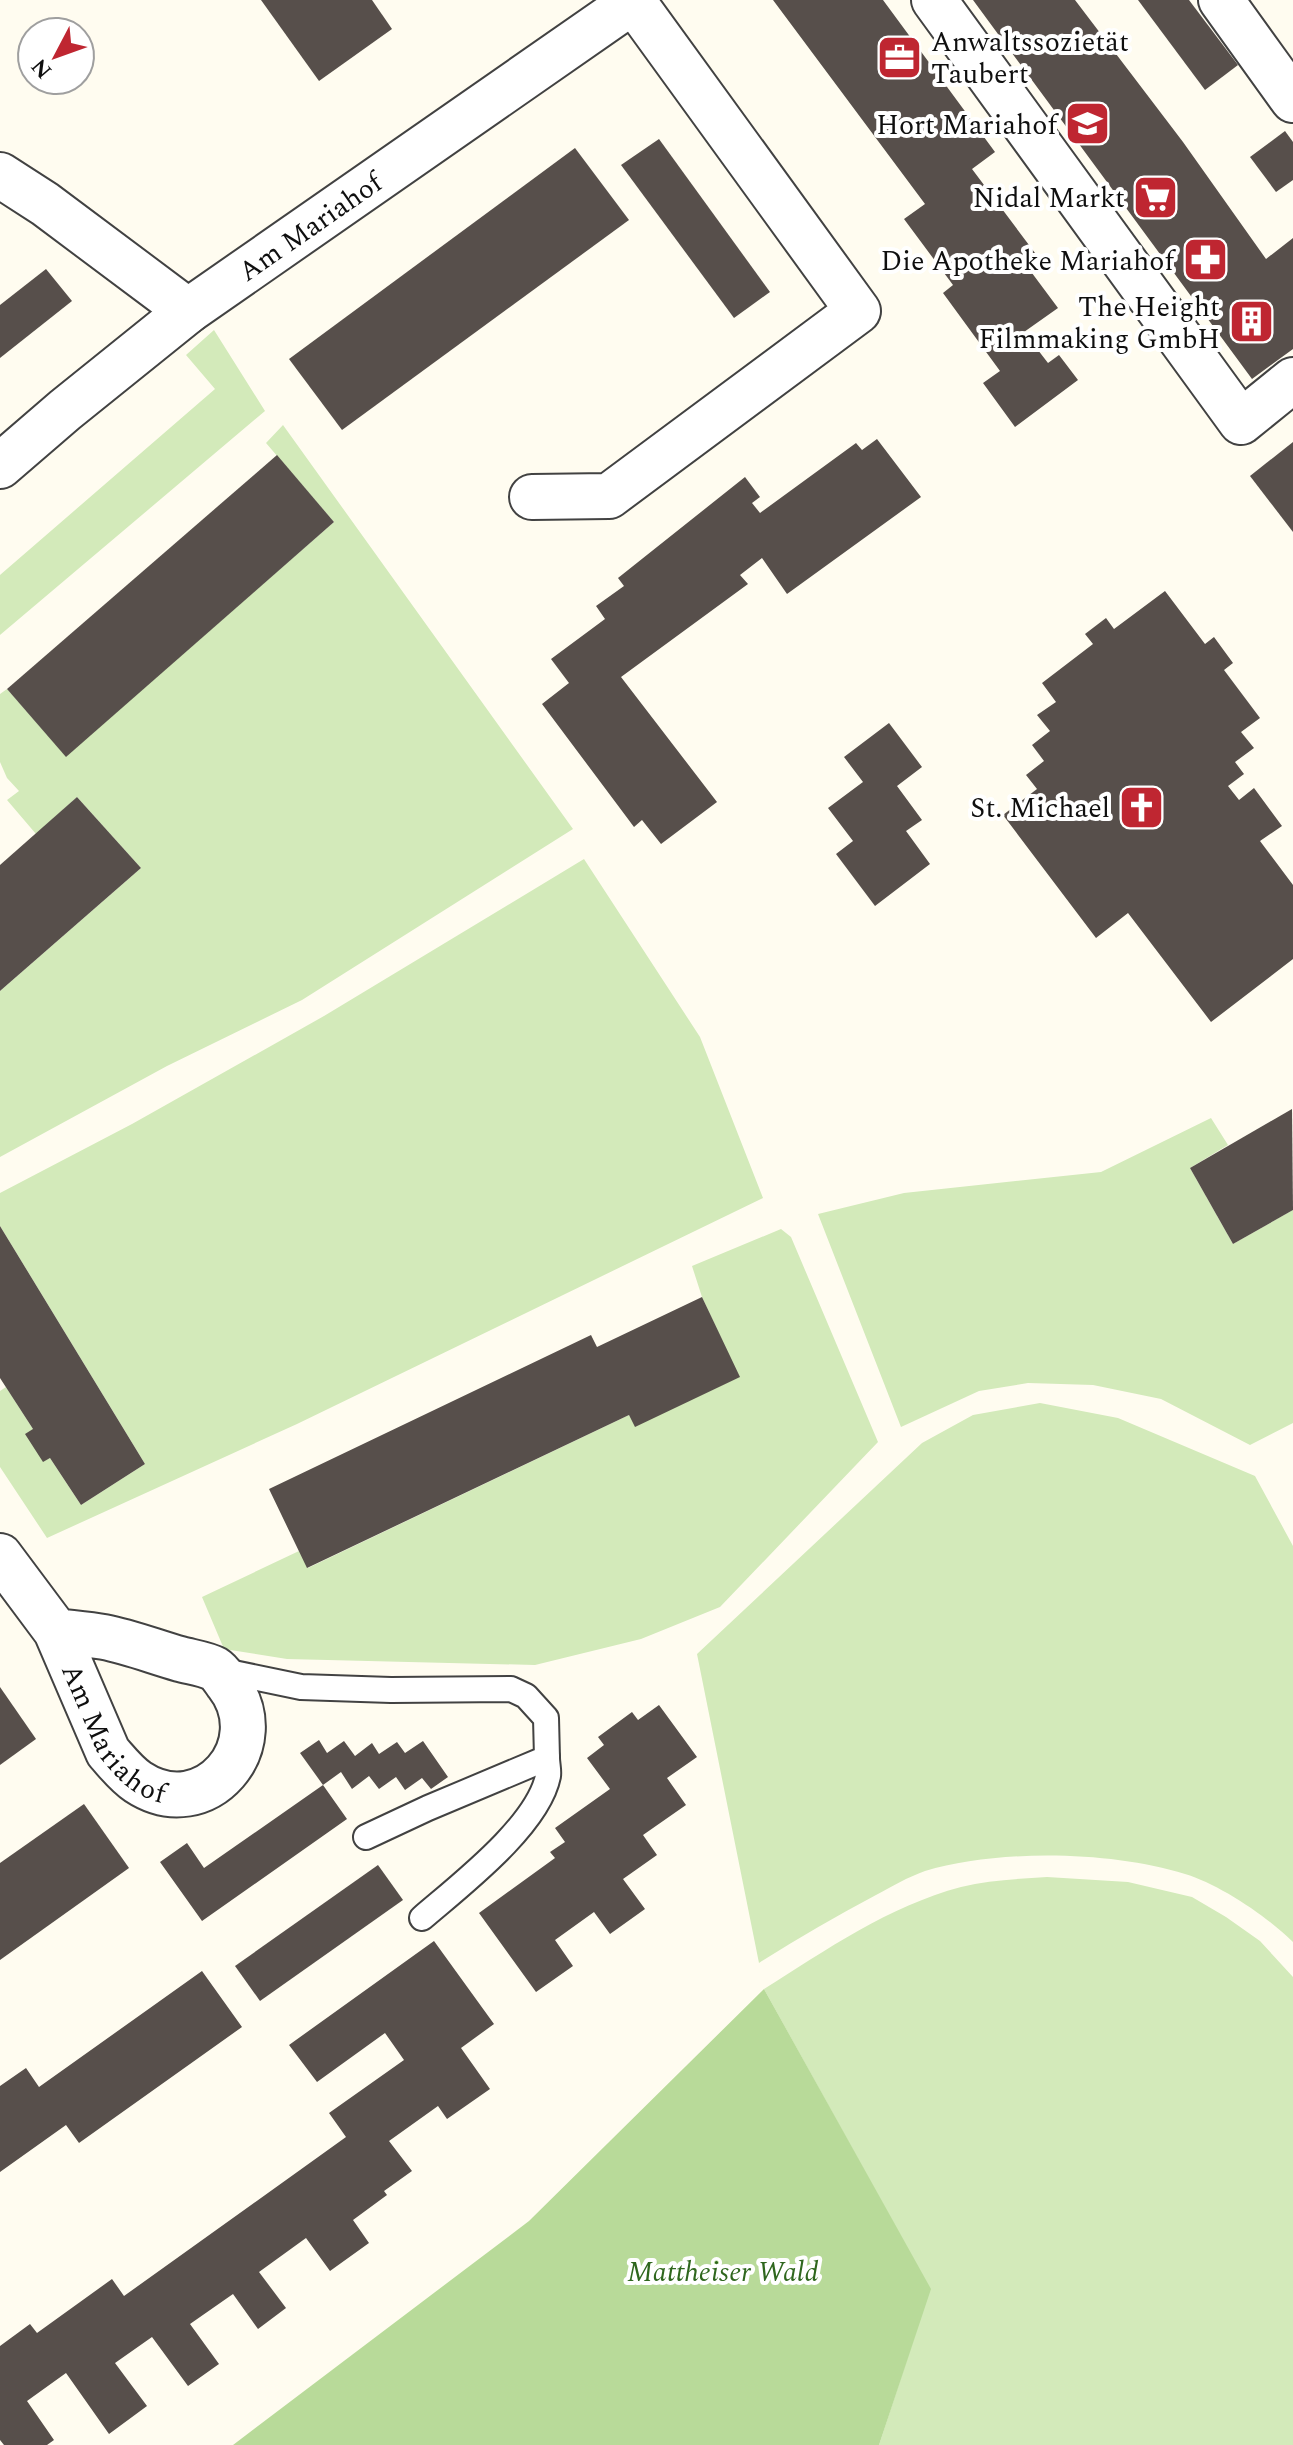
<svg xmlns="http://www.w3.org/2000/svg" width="1293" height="2445" viewBox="0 0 1293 2445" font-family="Spectral,serif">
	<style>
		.green { fill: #d3eaba }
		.forest { fill: #b8da99 }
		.building { fill: #574f4b }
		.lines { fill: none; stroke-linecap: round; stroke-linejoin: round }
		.service-casing { stroke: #424242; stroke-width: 28 }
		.minor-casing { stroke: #424242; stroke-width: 48 }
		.tertiary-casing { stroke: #424242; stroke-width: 48 }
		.service { stroke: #fff; stroke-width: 24 }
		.minor { stroke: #fff; stroke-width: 44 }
		.tertiary { stroke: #fff; stroke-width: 44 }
		.labels { text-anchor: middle; stroke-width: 8; stroke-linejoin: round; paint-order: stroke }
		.poi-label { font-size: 28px; fill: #0f0f0f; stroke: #fff; text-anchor: end }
		.street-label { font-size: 28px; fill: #0f0f0f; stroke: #fff }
		.park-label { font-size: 28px; font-style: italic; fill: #2f671e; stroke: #fff }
	</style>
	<rect width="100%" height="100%" fill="#fffcf0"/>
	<g class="green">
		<polygon points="214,330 265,411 0,635 0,575 215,389 186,355"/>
		<polygon points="283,425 573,829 302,1000 167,1066 0,1157 0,991 141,868 77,797 36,834 7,800 19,791 7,778 0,762 0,694 7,689 66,756 334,522 266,443"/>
		<polygon points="584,859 700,1037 763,1198 297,1424 47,1538 0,1467 0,1391 6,1387 33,1429 43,1461 50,1458 81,1505 145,1464 0,1226 0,1193 132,1124 324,1016"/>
		<polygon points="1211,1118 1228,1145 1190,1168 1233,1244 1293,1210 1293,1423 1250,1445 1161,1399 1093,1385 1028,1383 979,1391 901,1427 818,1214 904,1193 1101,1172"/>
		<polygon points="781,1229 791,1237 878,1442 720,1607 641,1639 535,1665 287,1659 224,1649 202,1597 299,1551 308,1568 629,1415 635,1426 739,1377 702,1297 692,1266"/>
		<path d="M1040,1403L1118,1418L1255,1476L1293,1546V1942C1268,1917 1219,1884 1185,1874C1111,1851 999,1849 925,1871C908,1877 891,1887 876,1895C836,1916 797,1939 759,1963L697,1654L922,1443L973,1415Z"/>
		<path d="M1047,1877L1128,1882L1192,1897L1226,1917L1260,1941L1293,1977V2445H879L930,2289L764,1989C826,1950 889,1906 961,1887C989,1880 1019,1879 1047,1877Z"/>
	</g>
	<polygon class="forest" points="764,1989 931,2289 879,2445 233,2445 529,2221"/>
	<g class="building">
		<polygon points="261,0 372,0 392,29 319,81"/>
		<polygon points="773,0 883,0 995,152 972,169 1038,257 1026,265 1058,308 1024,332 1048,363 1059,355 1078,380 1015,427 983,383 1000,371 943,293 953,285 904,219 925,204"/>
		<polygon points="973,0 1075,0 1183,142 1266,259 1293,238 1293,349 1252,379"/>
		<polygon points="1138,0 1189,0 1238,65 1205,90"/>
		<polygon points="1285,131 1293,142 1293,180 1276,192 1250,157"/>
		<polygon points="659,139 770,292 734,318 621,165"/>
		<polygon points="575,148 629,220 342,430 289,359"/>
		<polygon points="46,269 72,301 0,358 0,305"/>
		<polygon points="877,439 921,497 787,594 762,558 740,575 748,584 621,677 717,802 661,844 642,820 634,827 542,704 569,683 551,659 605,619 596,606 624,586 618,578 745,477 760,497 752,503 760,513 856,443 862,450"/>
		<polygon points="1293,442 1293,532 1250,476"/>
		<polygon points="277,455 334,522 66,757 7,689"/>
		<polygon points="1165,591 1205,644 1214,637 1233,663 1224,670 1260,718 1241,732 1254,748 1235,762 1244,774 1228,786 1239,800 1254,788 1282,826 1260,841 1293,885 1293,959 1211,1022 1128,913 1096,938 1003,815 1037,789 1026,775 1044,761 1032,745 1050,731 1037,715 1056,702 1042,683 1093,644 1085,634 1106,618 1114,629"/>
		<polygon points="889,723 922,767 897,786 922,820 906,831 930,864 875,906 836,854 853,841 828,808 863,782 844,757"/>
		<polygon points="77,797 141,868 0,991 0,865"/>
		<polygon points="1292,1109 1293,1210 1233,1244 1190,1168"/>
		<polygon points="0,1226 145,1464 81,1505 50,1458 43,1462 25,1434 33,1429 0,1378"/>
		<polygon points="702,1297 740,1377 635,1427 629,1415 307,1568 269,1489 591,1335 597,1347"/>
		<polygon points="0,1687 36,1739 0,1765"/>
		<polygon points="659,1705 697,1757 667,1778 686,1805 643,1835 657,1855 623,1879 645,1909 610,1934 594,1912 555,1940 573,1966 536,1992 479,1913 555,1858 550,1852 565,1842 555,1828 610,1789 587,1758 604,1745 598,1737 632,1712 638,1720"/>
		<polygon points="319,1740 327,1753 344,1741 355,1756 372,1743 379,1754 397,1742 405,1753 423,1741 448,1777 431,1789 422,1778 405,1790 396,1777 379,1789 369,1776 352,1789 341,1772 323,1785 347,1819 202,1921 160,1862 187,1843 204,1868 323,1785 300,1753"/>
		<polygon points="84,1804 129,1868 0,1960 0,1863"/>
		<polygon points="378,1865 403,1900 260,2001 235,1966"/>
		<polygon points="434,1941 494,2024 461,2048 490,2089 447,2119 438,2106 389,2141 412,2171 384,2191 387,2195 353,2220 369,2243 330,2271 306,2238 259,2272 286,2308 258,2329 233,2294 190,2324 219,2364 188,2386 152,2337 115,2363 147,2406 109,2434 66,2373 27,2401 54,2440 47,2445 4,2445 0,2440 0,2346 30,2324 37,2333 112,2279 124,2296 346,2137 329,2113 404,2060 385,2033 317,2082 289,2045"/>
		<polygon points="202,1971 242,2027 79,2143 66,2125 0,2172 0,2086 26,2068 39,2087"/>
	</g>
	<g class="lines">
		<defs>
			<g id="service">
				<polyline points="219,1670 301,1687 391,1690 511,1689 526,1696 546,1718 547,1758 428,1808 366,1837"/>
				<path d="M422,1918C459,1886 538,1826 548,1776C549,1771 547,1764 547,1758"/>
			</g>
			<g id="minor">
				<polyline points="934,0 1241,422 1293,380"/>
				<polyline points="1221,0 1293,100"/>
				<polyline points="0,175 45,204 188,311"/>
				<polyline points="532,497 609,496 858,311 633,1"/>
			</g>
			<g id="tertiary">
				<path id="s1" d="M0,466L65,410L188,311L635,0"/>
				<path id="s2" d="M0,1556L56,1631L108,1752C117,1762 126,1774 138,1782C205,1826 275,1744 227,1683C224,1679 220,1672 215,1669C206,1664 191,1662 180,1659C155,1652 130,1642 104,1637C88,1634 72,1633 56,1631"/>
			</g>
		</defs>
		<use href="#service" class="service-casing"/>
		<use href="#minor" class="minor-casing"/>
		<use href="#tertiary" class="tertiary-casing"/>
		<use href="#service" class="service"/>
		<use href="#minor" class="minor"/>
		<use href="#tertiary" class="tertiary"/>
	</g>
	<defs>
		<symbol id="office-square" viewBox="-11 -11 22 22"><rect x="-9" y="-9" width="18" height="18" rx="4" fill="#bf2631" stroke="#fff"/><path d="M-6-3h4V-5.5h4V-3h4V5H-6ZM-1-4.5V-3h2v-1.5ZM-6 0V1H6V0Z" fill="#fff"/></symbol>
		<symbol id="school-square" viewBox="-11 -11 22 22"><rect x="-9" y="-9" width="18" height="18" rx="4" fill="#bf2631" stroke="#fff"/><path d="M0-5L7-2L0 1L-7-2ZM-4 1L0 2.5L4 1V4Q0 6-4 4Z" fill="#fff"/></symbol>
		<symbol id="supermarket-square" viewBox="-11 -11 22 22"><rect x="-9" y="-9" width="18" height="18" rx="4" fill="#bf2631" stroke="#fff"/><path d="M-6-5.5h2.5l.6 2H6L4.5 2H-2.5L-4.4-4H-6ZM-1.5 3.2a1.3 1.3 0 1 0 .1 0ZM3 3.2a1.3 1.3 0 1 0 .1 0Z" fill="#fff"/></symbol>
		<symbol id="pharmacy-square" viewBox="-11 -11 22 22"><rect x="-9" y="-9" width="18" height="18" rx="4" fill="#bf2631" stroke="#fff"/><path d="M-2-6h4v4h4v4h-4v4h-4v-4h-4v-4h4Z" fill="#fff"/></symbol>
		<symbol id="building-square" viewBox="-11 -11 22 22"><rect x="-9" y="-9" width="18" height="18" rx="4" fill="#bf2631" stroke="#fff"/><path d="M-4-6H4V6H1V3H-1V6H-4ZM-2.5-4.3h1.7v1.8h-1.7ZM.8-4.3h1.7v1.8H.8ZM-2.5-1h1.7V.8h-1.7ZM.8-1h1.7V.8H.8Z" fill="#fff"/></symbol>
		<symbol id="church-square" viewBox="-11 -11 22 22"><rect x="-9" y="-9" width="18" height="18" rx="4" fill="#bf2631" stroke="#fff"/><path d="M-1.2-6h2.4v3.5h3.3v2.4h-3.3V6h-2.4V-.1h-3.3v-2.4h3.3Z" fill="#fff"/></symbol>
	</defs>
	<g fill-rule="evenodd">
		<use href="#office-square" x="874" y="32" width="51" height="51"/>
		<use href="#school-square" x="1062" y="98" width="51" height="51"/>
		<use href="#supermarket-square" x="1130" y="172" width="51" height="51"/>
		<use href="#pharmacy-square" x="1180" y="234" width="51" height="51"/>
		<use href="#building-square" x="1226" y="296" width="51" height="51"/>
		<use href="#church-square" x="1116" y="782" width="51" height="51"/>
	</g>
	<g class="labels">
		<g class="poi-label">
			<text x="931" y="51" text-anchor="start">Anwaltssozietät<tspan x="931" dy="32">Taubert</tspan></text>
			<text x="1057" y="134">Hort Mariahof</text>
			<text x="1125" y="207">Nidal Markt</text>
			<text x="1174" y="270">Die Apotheke Mariahof</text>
			<text x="1220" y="316">The Height<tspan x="1220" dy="32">Filmmaking GmbH</tspan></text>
			<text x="1110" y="817">St. Michael</text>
		</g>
		<g class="street-label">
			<text dy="10" stroke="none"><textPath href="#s1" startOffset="392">Am Mariahof</textPath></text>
			<text dy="10" stroke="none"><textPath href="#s2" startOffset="214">Am Mariahof</textPath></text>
		</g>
		<g class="park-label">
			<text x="723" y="2281">Mattheiser Wald</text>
		</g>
	</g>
	<g transform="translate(56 56) rotate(229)"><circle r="38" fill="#ffffff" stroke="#9f9f9f" stroke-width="2"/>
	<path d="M0-6L14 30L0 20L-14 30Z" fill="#bf2631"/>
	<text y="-12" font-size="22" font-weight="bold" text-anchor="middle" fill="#0f0f0f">N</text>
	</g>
</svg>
